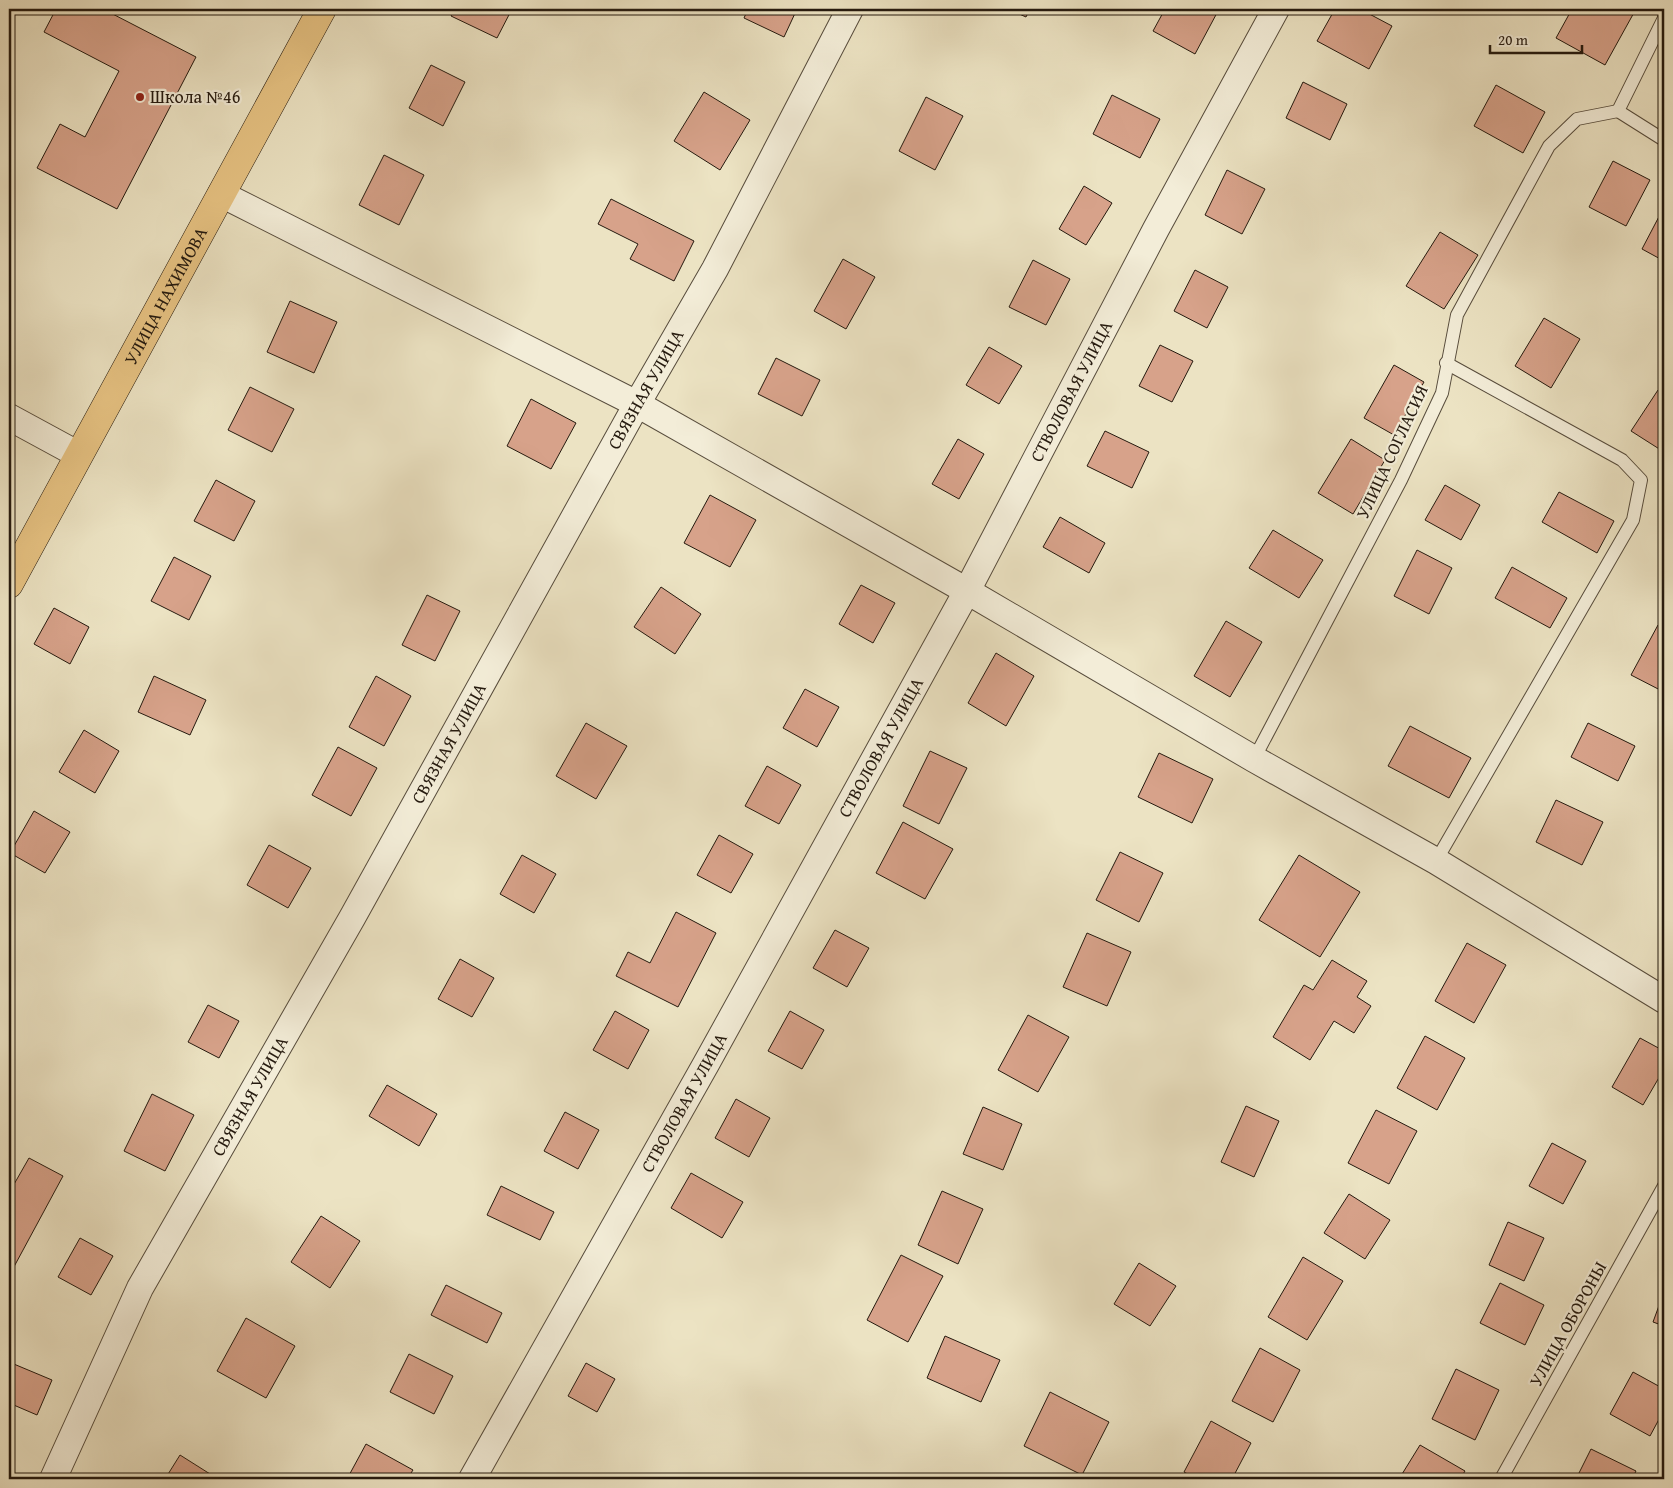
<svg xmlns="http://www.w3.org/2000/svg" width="1673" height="1488" viewBox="0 0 1673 1488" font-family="'Gentium Book Plus',serif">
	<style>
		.building { fill: #d7a28a; stroke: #251a0f }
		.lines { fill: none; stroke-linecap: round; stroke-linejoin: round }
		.service-casing { stroke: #574c3c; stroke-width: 14 }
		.minor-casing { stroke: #574c3c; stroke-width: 28 }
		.primary-casing { stroke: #251a0f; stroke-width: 29 }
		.service { stroke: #f3edd8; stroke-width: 12 }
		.minor { stroke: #f3edd8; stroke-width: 26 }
		.primary { stroke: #e6c282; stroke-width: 28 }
		.poi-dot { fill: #8f2418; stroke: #f3edd8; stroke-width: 2 }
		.labels { text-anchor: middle; stroke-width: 4.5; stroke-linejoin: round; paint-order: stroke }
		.poi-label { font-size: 18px; fill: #251a0f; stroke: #f3edd8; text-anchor: start }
		.street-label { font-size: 18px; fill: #251a0f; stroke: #f3edd8 }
	</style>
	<rect width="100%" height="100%" fill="#ece3c3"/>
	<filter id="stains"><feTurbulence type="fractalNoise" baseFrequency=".004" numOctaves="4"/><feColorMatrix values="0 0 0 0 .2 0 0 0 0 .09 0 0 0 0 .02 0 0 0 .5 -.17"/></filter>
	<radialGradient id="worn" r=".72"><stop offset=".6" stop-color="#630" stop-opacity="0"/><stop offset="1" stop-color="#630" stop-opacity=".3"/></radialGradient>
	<g class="building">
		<polygon points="56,9 103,9 196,57 117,209 37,168 60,124 85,137 119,71 44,32"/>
		<polygon points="455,9 512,9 497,38 451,16"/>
		<polygon points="748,9 797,9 784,37 744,18"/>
		<polygon points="1008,9 1030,9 1026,17"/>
		<polygon points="1165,9 1215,9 1218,11 1195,54 1153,31"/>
		<polygon points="1335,9 1360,9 1392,26 1369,69 1317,41"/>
		<polygon points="1572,9 1636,9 1605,65 1556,38"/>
		<polygon points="431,65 465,82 443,126 409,108"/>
		<polygon points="1303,82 1347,104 1330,140 1286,118"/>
		<polygon points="1496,85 1545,112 1523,153 1474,126"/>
		<polygon points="704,92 750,120 720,170 674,141"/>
		<polygon points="1112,95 1160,119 1140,158 1093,134"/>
		<polygon points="926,97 963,116 935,170 899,151"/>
		<polygon points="384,155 424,175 399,225 359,205"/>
		<polygon points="1613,161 1650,180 1626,226 1589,207"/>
		<polygon points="1227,170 1265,189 1242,234 1205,215"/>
		<polygon points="1084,186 1112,203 1086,245 1059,229"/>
		<polygon points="611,199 694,241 674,281 630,259 638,244 598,224"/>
		<polygon points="1664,207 1664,261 1642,249"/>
		<polygon points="1440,232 1478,255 1444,309 1406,286"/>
		<polygon points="843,259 875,277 846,329 814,311"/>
		<polygon points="1033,260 1070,279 1046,325 1009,307"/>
		<polygon points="1195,270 1228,287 1207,328 1174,311"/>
		<polygon points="290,301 337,322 314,373 267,352"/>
		<polygon points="1544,318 1580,339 1551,388 1515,366"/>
		<polygon points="1160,345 1193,361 1172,402 1139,386"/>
		<polygon points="989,347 1022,366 999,404 966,385"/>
		<polygon points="776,358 820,380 802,416 758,394"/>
		<polygon points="1394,365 1424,382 1394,435 1364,418"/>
		<polygon points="250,387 294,409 272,452 228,430"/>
		<polygon points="1658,390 1664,394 1664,452 1631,431"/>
		<polygon points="531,399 576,423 551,469 507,446"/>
		<polygon points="1105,431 1149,452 1132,488 1087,466"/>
		<polygon points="958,439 984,454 959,499 932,484"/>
		<polygon points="1351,439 1385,460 1353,514 1318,493"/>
		<polygon points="216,480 255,501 234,541 194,521"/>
		<polygon points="1445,485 1480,505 1461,540 1425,520"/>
		<polygon points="1559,492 1614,521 1597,553 1542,522"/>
		<polygon points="710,495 756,520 730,567 684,543"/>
		<polygon points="1060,517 1105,543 1089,573 1043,547"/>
		<polygon points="1273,530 1323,560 1299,598 1249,568"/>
		<polygon points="1417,550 1452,568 1429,614 1394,596"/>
		<polygon points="174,557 211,576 189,620 151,601"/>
		<polygon points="1512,567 1567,598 1550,628 1495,598"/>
		<polygon points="861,585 895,603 873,643 839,624"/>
		<polygon points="661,587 701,614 675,654 634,627"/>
		<polygon points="427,595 460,611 435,661 402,645"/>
		<polygon points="54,608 89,627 70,664 34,644"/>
		<polygon points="1226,621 1262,642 1230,697 1194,676"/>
		<polygon points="1658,625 1664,629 1664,692 1631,675"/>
		<polygon points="996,653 1034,676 1006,726 968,703"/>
		<polygon points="154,676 206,700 190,735 138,712"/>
		<polygon points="376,676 411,696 384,746 349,727"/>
		<polygon points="805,689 839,707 817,747 783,728"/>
		<polygon points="586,723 627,746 596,799 556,776"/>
		<polygon points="1588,723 1635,746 1618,781 1571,757"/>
		<polygon points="1410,726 1471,758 1449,798 1388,766"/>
		<polygon points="84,730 119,751 95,793 59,772"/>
		<polygon points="338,747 377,768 351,816 312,795"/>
		<polygon points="930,751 967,768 939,824 903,806"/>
		<polygon points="1159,753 1213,779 1192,823 1138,797"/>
		<polygon points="767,766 801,785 779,824 745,806"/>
		<polygon points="1556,800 1603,822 1582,865 1536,842"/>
		<polygon points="34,811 70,832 45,873 10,853"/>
		<polygon points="903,822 953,849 925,899 876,873"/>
		<polygon points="719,835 753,854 731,893 697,875"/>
		<polygon points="269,845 311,868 288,908 247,885"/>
		<polygon points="1120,852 1163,873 1139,922 1096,900"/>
		<polygon points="522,855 556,874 534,913 500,894"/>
		<polygon points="1299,855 1360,892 1320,957 1259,920"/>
		<polygon points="676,912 716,933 678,1007 616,976 628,952 650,963"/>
		<polygon points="835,930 869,948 847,987 813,968"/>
		<polygon points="1087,933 1131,952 1107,1006 1063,987"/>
		<polygon points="1467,943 1506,965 1474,1023 1435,1001"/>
		<polygon points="460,959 494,978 472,1017 438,999"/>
		<polygon points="1332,960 1367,981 1357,997 1371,1006 1354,1033 1334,1021 1310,1060 1273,1037 1304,985 1313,990"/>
		<polygon points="208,1005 239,1021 219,1058 188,1042"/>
		<polygon points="615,1011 649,1030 628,1069 593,1050"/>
		<polygon points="790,1011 824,1030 802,1069 768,1051"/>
		<polygon points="1028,1015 1069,1037 1038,1092 998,1070"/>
		<polygon points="1425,1036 1465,1058 1437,1110 1397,1088"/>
		<polygon points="1640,1038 1664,1051 1664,1069 1643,1105 1612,1087"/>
		<polygon points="387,1085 437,1114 419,1146 369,1116"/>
		<polygon points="152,1094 194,1115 165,1171 124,1151"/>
		<polygon points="736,1099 770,1118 749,1157 715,1138"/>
		<polygon points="1246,1106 1279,1121 1254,1177 1221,1162"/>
		<polygon points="983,1107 1022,1124 1003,1170 963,1154"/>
		<polygon points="1376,1110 1417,1131 1389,1184 1348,1163"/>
		<polygon points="565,1112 599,1130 578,1169 544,1151"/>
		<polygon points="1552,1143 1586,1161 1563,1204 1529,1186"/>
		<polygon points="29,1158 63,1176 9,1276 9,1193"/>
		<polygon points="691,1173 743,1202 722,1238 671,1208"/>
		<polygon points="501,1186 554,1212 540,1240 487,1215"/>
		<polygon points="942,1191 983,1209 958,1264 918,1245"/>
		<polygon points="1349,1194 1390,1220 1365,1259 1324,1233"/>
		<polygon points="321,1216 360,1241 330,1288 291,1262"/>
		<polygon points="1508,1222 1544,1238 1524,1281 1489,1265"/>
		<polygon points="80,1238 113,1256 91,1295 58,1277"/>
		<polygon points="901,1255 943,1276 908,1342 867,1320"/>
		<polygon points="1303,1257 1343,1281 1307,1340 1268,1317"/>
		<polygon points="1139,1263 1176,1286 1150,1326 1114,1304"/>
		<polygon points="1500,1283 1544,1305 1525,1345 1480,1323"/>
		<polygon points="446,1285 502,1313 487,1343 431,1315"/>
		<polygon points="1664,1292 1664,1326 1653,1322"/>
		<polygon points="246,1318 295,1346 266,1398 217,1371"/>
		<polygon points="945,1336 1000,1360 981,1402 927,1378"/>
		<polygon points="1260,1348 1300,1370 1273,1422 1232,1401"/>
		<polygon points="409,1354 453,1376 434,1414 390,1392"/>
		<polygon points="9,1362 52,1380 37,1415 9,1403"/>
		<polygon points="586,1363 615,1379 597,1412 568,1396"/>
		<polygon points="1456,1369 1499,1390 1475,1440 1432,1419"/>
		<polygon points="1633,1372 1664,1389 1664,1410 1650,1436 1610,1414"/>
		<polygon points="1050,1392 1109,1422 1082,1475 1024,1446"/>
		<polygon points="1211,1421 1251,1443 1232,1479 1197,1479 1184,1472"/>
		<polygon points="366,1444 413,1470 407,1479 347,1479"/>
		<polygon points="1420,1445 1465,1471 1460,1479 1399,1479"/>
		<polygon points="1591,1449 1636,1471 1632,1479 1576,1479"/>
		<polygon points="180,1455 218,1479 165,1479"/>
	</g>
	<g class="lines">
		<defs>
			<g id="service">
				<polyline points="1664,18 1618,111 1664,140"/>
				<polyline points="1254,759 1401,480 1442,393 1457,315 1549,146 1577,119 1618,111"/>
				<polyline points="1436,861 1633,520 1641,480 1622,460 1446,363"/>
				<polyline points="1501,1479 1664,1186"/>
			</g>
			<g id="minor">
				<polyline points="221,194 637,404 967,591 1254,759 1436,861 1664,1000"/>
				<polyline points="9,417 79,455"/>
				<path id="s1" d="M53,1479L140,1288L352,918L637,404L715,269L850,9"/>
				<path id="s2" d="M472,1479L706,1064L967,591L1156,229L1276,9"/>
			</g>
			<g id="primary">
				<path id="s3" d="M9,584L322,9"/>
			</g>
		</defs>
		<use href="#service" class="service-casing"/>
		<use href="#minor" class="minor-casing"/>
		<use href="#primary" class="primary-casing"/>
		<use href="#service" class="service"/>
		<use href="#minor" class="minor"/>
		<use href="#primary" class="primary"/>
	</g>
	<circle class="poi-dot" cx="140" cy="97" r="5"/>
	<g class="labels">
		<g class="poi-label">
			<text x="150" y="103">Школа №46</text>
		</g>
		<g class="street-label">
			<text dy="6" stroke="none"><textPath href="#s3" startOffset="328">УЛИЦА НАХИМОВА</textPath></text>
			<text dy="6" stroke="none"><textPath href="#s1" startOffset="1241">СВЯЗНАЯ УЛИЦА</textPath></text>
			<text dy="6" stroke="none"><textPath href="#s2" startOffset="1242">СТВОЛОВАЯ УЛИЦА</textPath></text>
			<text transform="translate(1392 452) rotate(-65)" y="6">УЛИЦА СОГЛАСИЯ</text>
			<text dy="6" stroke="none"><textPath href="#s1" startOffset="836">СВЯЗНАЯ УЛИЦА</textPath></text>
			<text dy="6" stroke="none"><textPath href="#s2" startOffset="838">СТВОЛОВАЯ УЛИЦА</textPath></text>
			<text dy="6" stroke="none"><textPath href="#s1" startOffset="431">СВЯЗНАЯ УЛИЦА</textPath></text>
			<text dy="6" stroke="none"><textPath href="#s2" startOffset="432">СТВОЛОВАЯ УЛИЦА</textPath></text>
			<text transform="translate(1568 1324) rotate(-61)" y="6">УЛИЦА ОБОРОНЫ</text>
		</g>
	</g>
	<rect width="1673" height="1488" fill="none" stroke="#ece3c3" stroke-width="30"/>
	<rect x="10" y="10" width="1653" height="1468" fill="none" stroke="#251a0f" stroke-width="2.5"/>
	<rect x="15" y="15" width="1643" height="1458" fill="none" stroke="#251a0f"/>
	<path d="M1490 45v8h92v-8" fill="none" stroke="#251a0f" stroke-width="2.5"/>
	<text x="1498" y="45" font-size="15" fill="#251a0f" stroke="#f3edd8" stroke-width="4" paint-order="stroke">20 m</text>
	<rect width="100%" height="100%" filter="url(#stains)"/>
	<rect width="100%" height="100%" fill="url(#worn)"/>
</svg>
